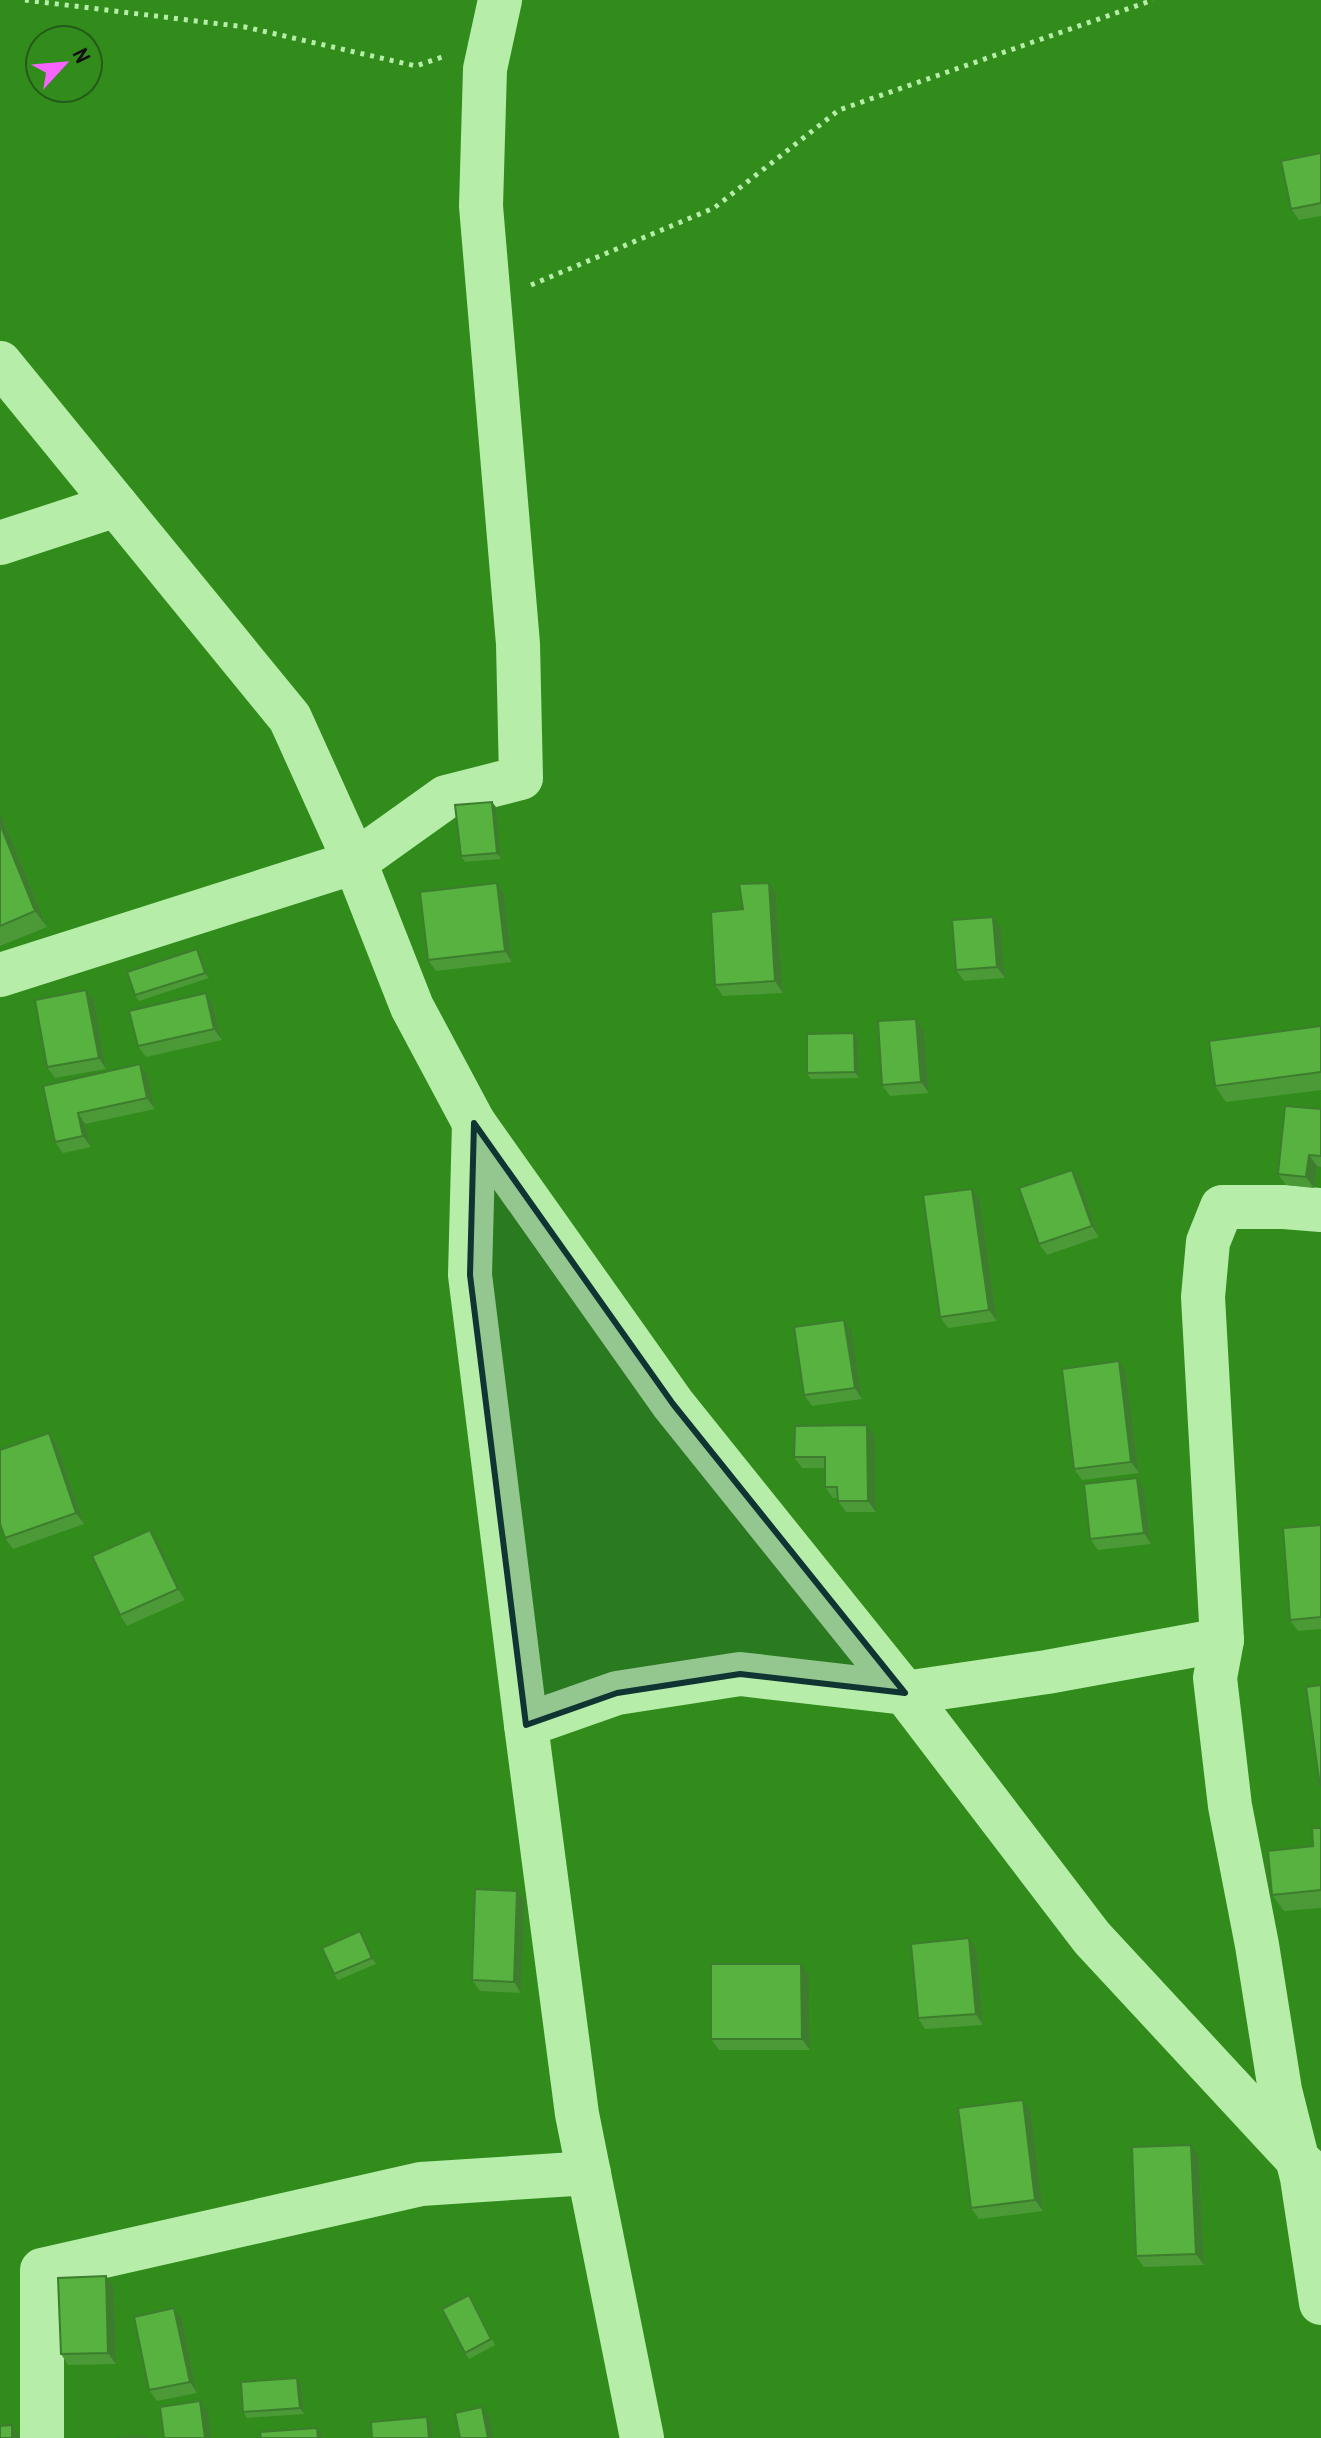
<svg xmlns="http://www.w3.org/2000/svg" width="1321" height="2438" viewBox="0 0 1321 2438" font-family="'Archivo Narrow',sans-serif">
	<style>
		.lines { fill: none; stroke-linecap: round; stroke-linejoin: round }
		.path { stroke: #b6eda8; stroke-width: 5; stroke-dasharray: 4 6; stroke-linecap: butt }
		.minor { stroke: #b6eda8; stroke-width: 44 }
		.wall { fill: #4b9937 }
		.shaded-wall { fill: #3d7d2d }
		.building { fill: #57b240; stroke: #3d7d2d; stroke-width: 2 }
		.marked { fill: #103432; fill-opacity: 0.2; stroke: #103432; stroke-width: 6; stroke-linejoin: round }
	</style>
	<rect width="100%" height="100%" fill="#318c1c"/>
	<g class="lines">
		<g class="path">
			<polyline points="25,0 245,27 416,66 445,56"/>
			<polyline points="531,285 714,208 839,110 1153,0"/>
		</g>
		<g class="minor">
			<polyline points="0,363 290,718 355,862 412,1007 474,1123 673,1404 905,1693 1092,1938 1297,2159 1321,2181"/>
			<polyline points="0,543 116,505"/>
			<polyline points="0,975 355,862 446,797 521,778 518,644 481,206 485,69 500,0"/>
			<polyline points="474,1123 470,1275 526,1725 577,2114 642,2438"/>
			<polyline points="1321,1210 1284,1207 1222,1207 1208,1242 1203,1297 1222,1640 1215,1678 1230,1806 1257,1945 1280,2090 1302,2178 1321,2303"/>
			<polyline points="526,1725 617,1693 740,1674 905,1693 1047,1672 1222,1640"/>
			<polyline points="42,2438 42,2270 421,2184 589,2173"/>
		</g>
	</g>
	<g class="wall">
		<polygon points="1321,153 1321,216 1299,220 1291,209"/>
		<polygon points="496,807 501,859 465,862 461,856"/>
		<polygon points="0,812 47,927 0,946"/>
		<polygon points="497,883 504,894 512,962 436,971 428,960"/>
		<polygon points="776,894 783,993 723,996 715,985 743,909"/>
		<polygon points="1001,928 1005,978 964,981 956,970"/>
		<polygon points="197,949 201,955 209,978 139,1001 135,995"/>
		<polygon points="206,993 213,1004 222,1040 146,1057 138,1046"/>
		<polygon points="94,1001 106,1069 55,1078 47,1067"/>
		<polygon points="1321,1026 1321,1090 1226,1102 1215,1086"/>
		<polygon points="924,1030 929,1093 890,1096 882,1085"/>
		<polygon points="854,1033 858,1038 859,1078 811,1079 807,1073"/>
		<polygon points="140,1064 148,1075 155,1109 85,1124 91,1147 63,1153 55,1142 43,1086"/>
		<polygon points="1321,1109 1321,1167 1317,1166 1314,1188 1286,1185 1278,1174"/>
		<polygon points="1072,1170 1080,1181 1099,1237 1047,1255 1039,1244"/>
		<polygon points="972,1189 980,1200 997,1321 948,1328 940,1317"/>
		<polygon points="852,1331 862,1399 812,1406 804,1395"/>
		<polygon points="1126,1372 1139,1473 1082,1480 1074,1469"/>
		<polygon points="49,1433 57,1444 84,1524 13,1549 5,1538"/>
		<polygon points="875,1436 876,1512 846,1512 838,1501 838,1498 833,1498 825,1487 825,1468 802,1468 794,1457"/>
		<polygon points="1137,1478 1144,1489 1151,1544 1098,1550 1090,1539"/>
		<polygon points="1321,1525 1321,1629 1298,1631 1290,1620"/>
		<polygon points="158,1541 185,1600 127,1626 120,1615"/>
		<polygon points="1321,1828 1321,1908 1284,1911 1272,1895 1313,1846"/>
		<polygon points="517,1891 525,1902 521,1993 480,1991 472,1980"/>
		<polygon points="360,1931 364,1937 376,1964 338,1980 334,1974"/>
		<polygon points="977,1950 983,2025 925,2029 918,2018"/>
		<polygon points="809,1976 810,2050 719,2050 711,2039"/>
		<polygon points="1031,2111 1043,2211 979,2219 971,2208"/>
		<polygon points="1199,2156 1204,2265 1144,2267 1136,2256"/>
		<polygon points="106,2276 114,2287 116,2364 68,2365 61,2354"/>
		<polygon points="473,2301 495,2345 469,2359 465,2353"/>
		<polygon points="182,2319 197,2393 157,2401 149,2390"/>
		<polygon points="301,2383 304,2414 247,2418 243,2412"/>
	</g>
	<g class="shaded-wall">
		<polygon points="492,802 496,807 501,859 497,853"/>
		<polygon points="0,812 47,927 35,911 0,824"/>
		<polygon points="497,883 504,894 512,962 505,951"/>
		<polygon points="769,883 776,894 783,993 775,981"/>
		<polygon points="993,917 1001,928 1005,978 997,967"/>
		<polygon points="197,949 201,955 209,978 205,973"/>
		<polygon points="86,990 94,1001 106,1069 99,1058"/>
		<polygon points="206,993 213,1004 222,1040 214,1029"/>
		<polygon points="916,1019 924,1030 929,1093 921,1082"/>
		<polygon points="854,1033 858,1038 859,1078 855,1072"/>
		<polygon points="140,1064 148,1075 155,1109 147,1098"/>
		<polygon points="78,1113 85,1124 91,1147 83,1136"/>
		<polygon points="1309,1155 1317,1166 1314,1188 1306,1177"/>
		<polygon points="1072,1170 1080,1181 1099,1237 1092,1226"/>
		<polygon points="972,1189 980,1200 997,1321 989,1310"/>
		<polygon points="844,1320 852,1331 862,1399 855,1388"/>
		<polygon points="1119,1361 1126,1372 1139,1473 1131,1462"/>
		<polygon points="867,1425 875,1436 876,1512 868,1501"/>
		<polygon points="49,1433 57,1444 84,1524 76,1513"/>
		<polygon points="1137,1478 1144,1489 1151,1544 1144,1533"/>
		<polygon points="150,1530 158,1541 185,1600 178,1589"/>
		<polygon points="517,1891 525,1902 521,1993 514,1982"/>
		<polygon points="360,1931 364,1937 376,1964 372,1958"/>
		<polygon points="969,1938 977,1950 983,2025 976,2014"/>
		<polygon points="801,1964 809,1976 810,2050 802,2039"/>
		<polygon points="1023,2100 1031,2111 1043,2211 1035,2200"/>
		<polygon points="1191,2145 1199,2156 1204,2265 1196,2254"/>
		<polygon points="106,2276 114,2287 116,2364 108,2353"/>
		<polygon points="174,2308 182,2319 197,2393 190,2382"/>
		<polygon points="297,2378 301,2383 304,2414 300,2408"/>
		<polygon points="200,2401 208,2412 211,2438 205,2438"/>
		<polygon points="482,2407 490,2419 493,2438 488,2438"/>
		<polygon points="427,2417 431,2423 432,2438 429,2438"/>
		<polygon points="12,2425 19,2436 19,2438 12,2438"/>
		<polygon points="317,2428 321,2433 321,2438 318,2438"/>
	</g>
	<g class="building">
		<polygon points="1321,153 1321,203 1291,209 1281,161"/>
		<polygon points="492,802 497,853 461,856 455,805"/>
		<polygon points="0,824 35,911 0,926"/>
		<polygon points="497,883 505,951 428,960 420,892"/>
		<polygon points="769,883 775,981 715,985 711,912 743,909 739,884"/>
		<polygon points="993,917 997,967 956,970 952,920"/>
		<polygon points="197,949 205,973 135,995 127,972"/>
		<polygon points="86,990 99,1058 47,1067 35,1000"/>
		<polygon points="206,993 214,1029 138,1046 129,1011"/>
		<polygon points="916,1019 921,1082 882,1085 878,1021"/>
		<polygon points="1321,1026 1321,1072 1215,1086 1209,1041"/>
		<polygon points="854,1033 855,1072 807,1073 807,1034"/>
		<polygon points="140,1064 147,1098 78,1113 83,1136 55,1142 43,1086"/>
		<polygon points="1285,1106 1321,1109 1321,1156 1309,1155 1306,1177 1278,1174"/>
		<polygon points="1072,1170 1092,1226 1039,1244 1019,1188"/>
		<polygon points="972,1189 989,1310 940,1317 923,1195"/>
		<polygon points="844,1320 855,1388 804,1395 794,1327"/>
		<polygon points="1119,1361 1131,1462 1074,1469 1062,1369"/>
		<polygon points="867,1425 868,1501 838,1501 837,1487 825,1487 825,1457 794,1457 795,1426"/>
		<polygon points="49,1433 76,1513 5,1538 0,1524 0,1450"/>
		<polygon points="1137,1478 1144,1533 1090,1539 1084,1484"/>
		<polygon points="1321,1525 1321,1617 1290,1620 1283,1528"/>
		<polygon points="150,1530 178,1589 120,1615 92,1556"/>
		<polygon points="1321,1685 1321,1786 1320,1786 1306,1687"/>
		<polygon points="1312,1828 1321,1828 1321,1890 1272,1895 1268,1851 1313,1846"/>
		<polygon points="475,1889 517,1891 514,1982 472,1980"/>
		<polygon points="360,1931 372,1958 334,1974 322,1948"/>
		<polygon points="969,1938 976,2014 918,2018 911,1944"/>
		<polygon points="711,1964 801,1964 802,2039 711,2039"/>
		<polygon points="1023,2100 1035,2200 971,2208 958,2108"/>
		<polygon points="1191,2145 1196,2254 1136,2256 1132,2147"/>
		<polygon points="106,2276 108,2353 61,2354 58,2278"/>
		<polygon points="469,2295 491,2339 465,2353 442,2309"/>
		<polygon points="174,2308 190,2382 149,2390 134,2317"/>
		<polygon points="297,2378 300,2408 243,2412 241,2382"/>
		<polygon points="200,2401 205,2438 164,2438 160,2407"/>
		<polygon points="482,2407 488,2438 460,2438 455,2413"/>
		<polygon points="427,2417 429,2438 372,2438 371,2422"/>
		<polygon points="12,2425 12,2438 0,2438 0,2426"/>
		<polygon points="317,2428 318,2438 261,2438 260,2432"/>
		<polygon points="145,2436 146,2438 117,2438"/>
	</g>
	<path class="marked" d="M474,1123L673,1404L905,1693L740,1674L617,1693L526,1725L470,1275Z"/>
	<g transform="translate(64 64) rotate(64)"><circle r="38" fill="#318c1c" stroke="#245b18" stroke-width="2"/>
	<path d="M0-6L14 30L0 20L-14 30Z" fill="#f765fe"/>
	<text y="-12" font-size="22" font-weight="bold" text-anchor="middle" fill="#111111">N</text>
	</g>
</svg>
